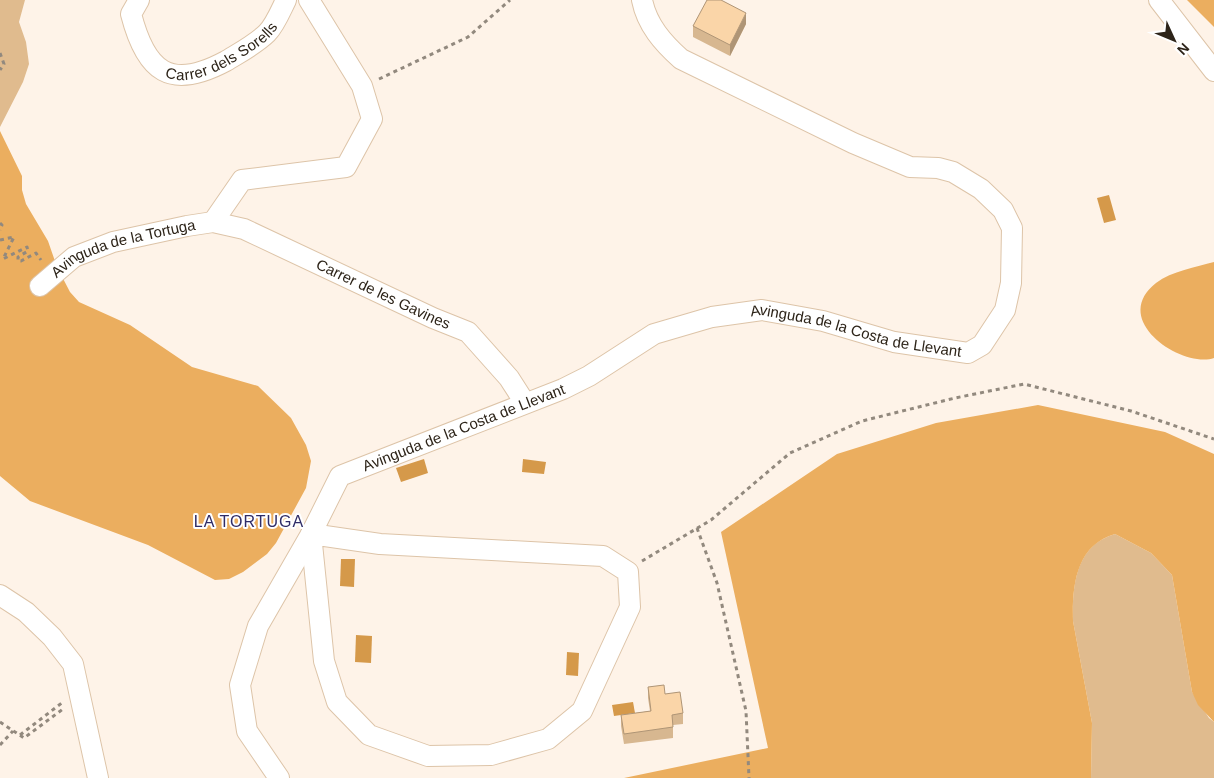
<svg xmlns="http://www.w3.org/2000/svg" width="1214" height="778" viewBox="0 0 1214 778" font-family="Helvetica,sans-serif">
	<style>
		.green { fill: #e0bb8e }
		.forest { fill: #ebae5f }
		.water { fill: #d5994a }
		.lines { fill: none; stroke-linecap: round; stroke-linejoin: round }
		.minor-casing { stroke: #ddc4a8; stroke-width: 22 }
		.path { stroke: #92897e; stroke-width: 3; stroke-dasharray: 4 4; stroke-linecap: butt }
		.minor { stroke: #fff; stroke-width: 20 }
		.wall { fill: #d7b790 }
		.shaded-wall { fill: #af9576 }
		.building { fill: #fad5a8; stroke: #af9576 }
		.labels { text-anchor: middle; stroke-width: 4; stroke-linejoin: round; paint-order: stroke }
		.street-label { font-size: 15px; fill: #2d2419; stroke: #fff }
		.neighbourhood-label { font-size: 16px; letter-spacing: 1px; fill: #2f2c67; stroke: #fff }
	</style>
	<rect width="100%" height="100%" fill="#fef3e8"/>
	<g class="green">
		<polygon points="0,0 25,0 19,22 26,42 29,64 23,82 0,127"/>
		<path d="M1115,534L1151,553L1172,575L1192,692L1209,718L1214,722V778H1091L1092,723L1073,621C1072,585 1076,545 1115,534Z"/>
	</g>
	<g class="forest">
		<polygon points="1187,0 1214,0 1214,27"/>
		<polygon points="0,131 22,176 22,190 26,204 48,241 57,267 70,292 79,302 130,325 192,367 258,386 291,418 306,445 311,461 306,488 276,543 267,554 243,572 229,579 215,580 148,545 30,501 0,476"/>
		<path d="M1214,262V358C1184,369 1108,321 1156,283C1172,271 1196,267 1214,262Z"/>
		<path d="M1038,405L1165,432L1214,454V722L1198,705L1192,692L1172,575L1151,553L1115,534C1076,545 1072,586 1073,621L1092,723L1091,778H624L768,748L721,532L837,454L936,423Z"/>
	</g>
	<g class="water">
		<polygon points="1109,195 1116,220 1104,223 1097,198"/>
		<polygon points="424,459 428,473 401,482 396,468"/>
		<polygon points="523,459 546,462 544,474 522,472"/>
		<polygon points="341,559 355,559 354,587 340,586"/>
		<polygon points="356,635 372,636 371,663 355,662"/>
		<polygon points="567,652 579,653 578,676 566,675"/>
		<polygon points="633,702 635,713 614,716 612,705"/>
	</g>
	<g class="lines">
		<defs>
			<g id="minor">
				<path id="s1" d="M139,0L131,14C146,72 170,91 226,61C239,53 256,44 267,33C275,25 281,10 286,0"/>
				<polyline points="1159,0 1214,71"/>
				<polyline points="213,222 242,180 346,167 372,119 362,86 309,0"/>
				<path id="s2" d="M40,286L74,257L113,242L187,226L213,222L244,229L433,318L468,332L509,378L525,403"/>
				<polygon points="311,534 380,544 603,556 628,572 630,607 582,711 548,739 491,755 428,756 369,735 337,702 324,661"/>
				<polyline points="0,595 26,612 52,637 73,664 98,778"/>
				<path id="s3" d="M279,778L247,731L240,685L258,626L311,534L340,476L563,389L589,376L654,334L712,317L762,310L823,321L894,342L968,353L982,345L1005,310L1011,283L1012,228L1003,210L981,189L953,172L938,168L910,167L853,143L681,59C663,43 647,25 642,0"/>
			</g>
		</defs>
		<use href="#minor" class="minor-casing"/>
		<g class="path">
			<polyline points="0,53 4,64 0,70"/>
			<polyline points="379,79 468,37 510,0"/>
			<polyline points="0,223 2,225 0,230"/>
			<polyline points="0,240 14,237 3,259 27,247 28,251 18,257 18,261 21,261 36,253 41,260"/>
			<polyline points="697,528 717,583 746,711 749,778"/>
			<polyline points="642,561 711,520 790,453 862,421 955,398 1024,384 1131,411 1214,439"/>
			<polyline points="0,722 24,738 63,709"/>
			<polyline points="20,735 63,702"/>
			<polyline points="0,745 13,731"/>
		</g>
		<use href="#minor" class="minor"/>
	</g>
	<g class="wall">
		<polygon points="746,24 730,56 693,37 693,26"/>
		<polygon points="648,687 665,694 683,713 683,724 673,725 673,738 624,744 621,726 621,715 650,711 648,698"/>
	</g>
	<polygon class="shaded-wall" points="746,13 746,24 730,56 730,45"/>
	<g class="building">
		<polygon points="707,0 721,0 746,13 730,45 693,26"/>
		<polygon points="664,685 665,694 680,692 683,713 672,715 673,727 624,734 621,715 651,711 648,687"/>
	</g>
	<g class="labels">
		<g class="street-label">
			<text dy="5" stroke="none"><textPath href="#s1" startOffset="148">Carrer dels Sorells</textPath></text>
			<text dy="5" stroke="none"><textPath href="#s2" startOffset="94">Avinguda de la Tortuga</textPath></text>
			<text dy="5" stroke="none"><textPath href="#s2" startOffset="374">Carrer de les Gavines</textPath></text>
			<text dy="5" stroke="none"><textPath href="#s3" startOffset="889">Avinguda de la Costa de Llevant</textPath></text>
			<text dy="5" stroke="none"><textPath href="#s3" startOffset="469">Avinguda de la Costa de Llevant</textPath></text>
		</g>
		<g class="neighbourhood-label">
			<text x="249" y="527">LA TORTUGA</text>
		</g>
	</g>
	<g transform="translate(1174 40) rotate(134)" stroke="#ffffff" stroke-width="4" paint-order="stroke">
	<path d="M0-4L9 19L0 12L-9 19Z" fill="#2d2419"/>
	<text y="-8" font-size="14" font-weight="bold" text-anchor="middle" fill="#2d2419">N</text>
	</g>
</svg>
